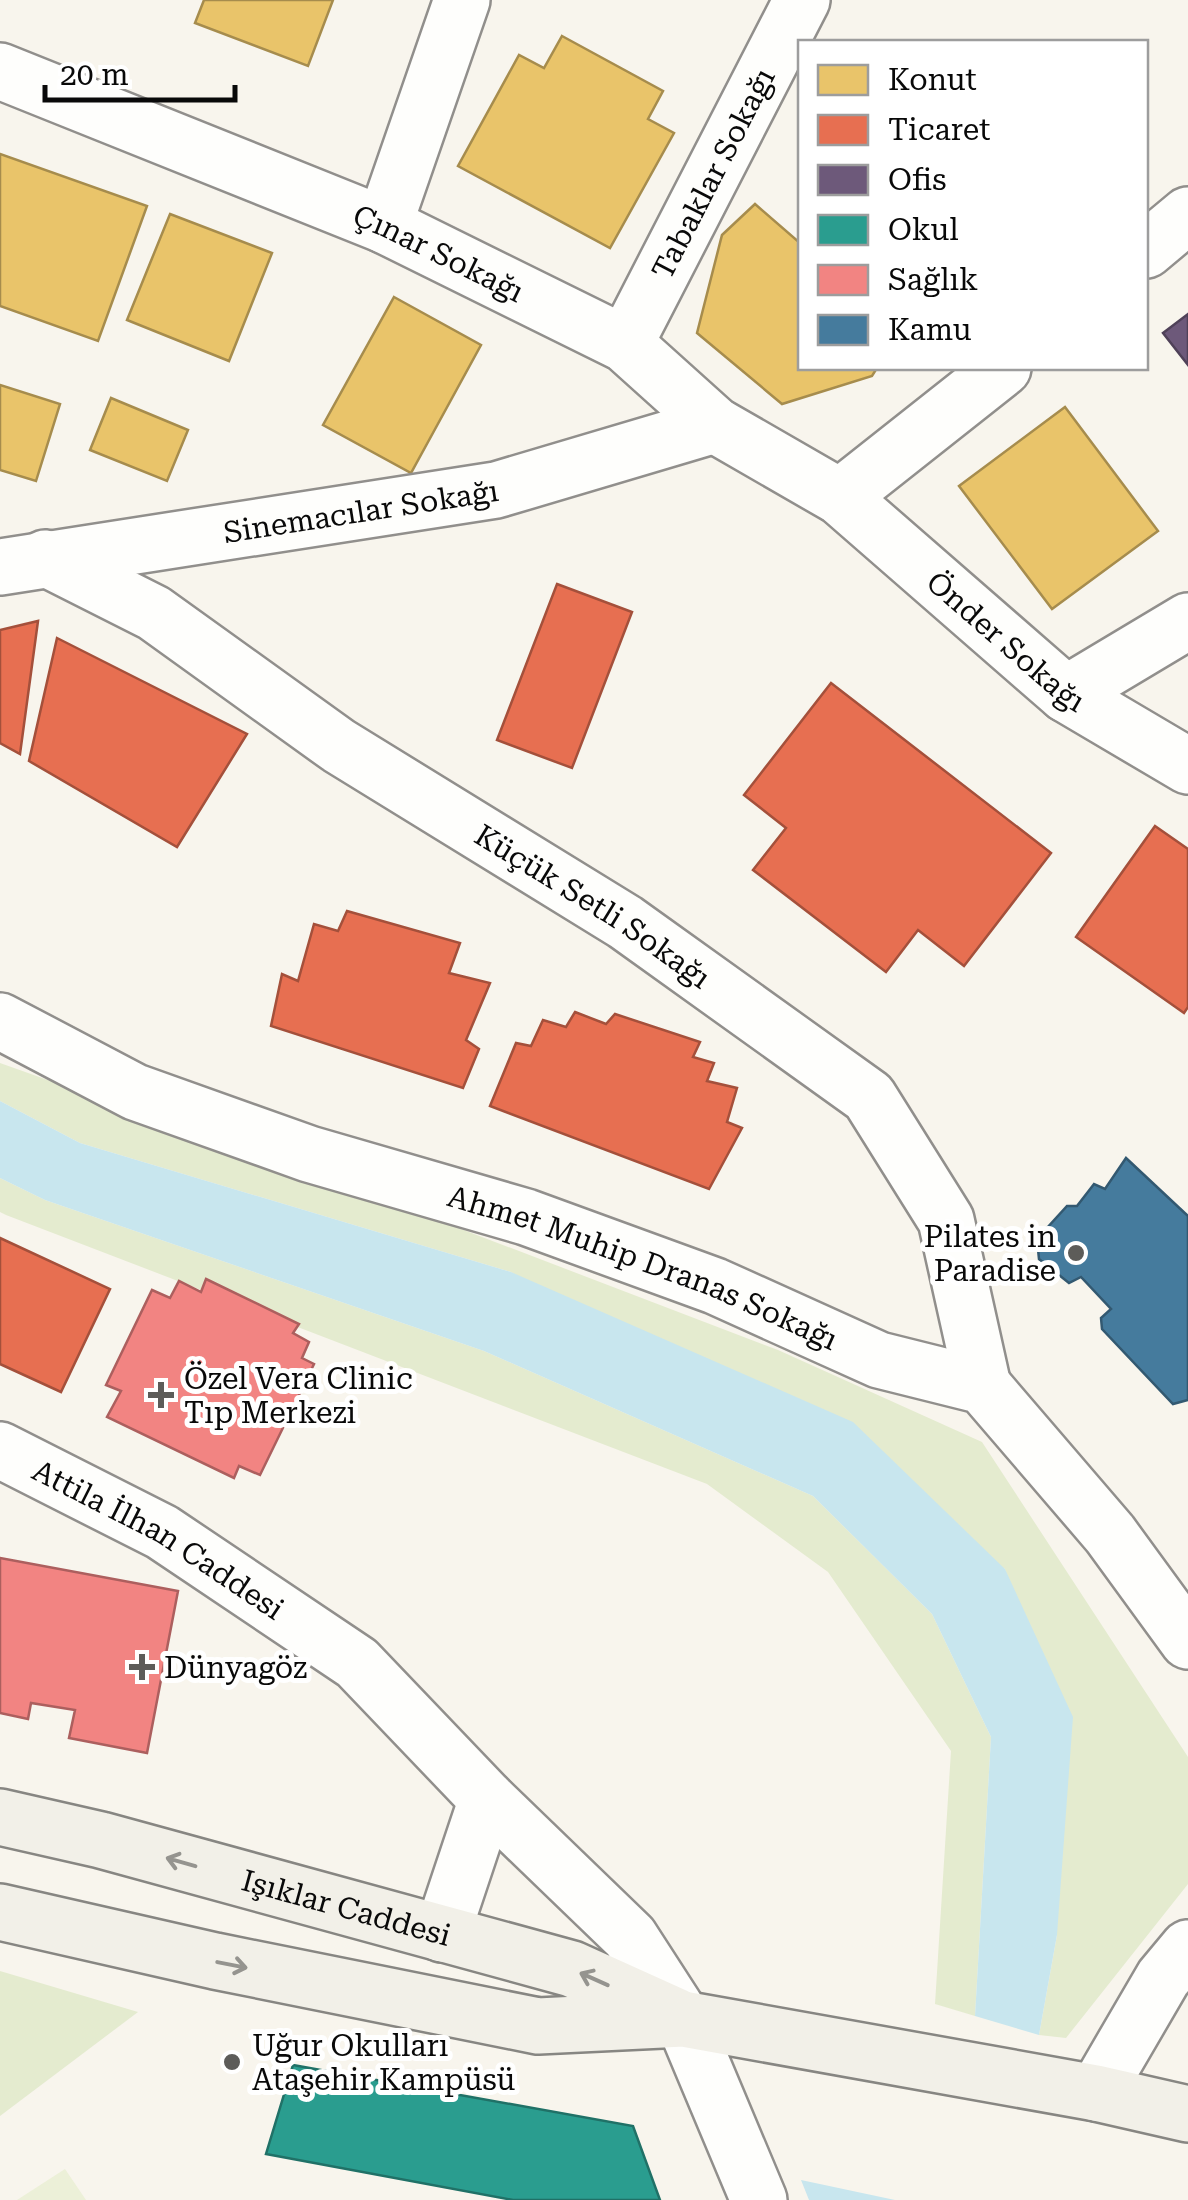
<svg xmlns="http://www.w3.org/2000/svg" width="1188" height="2200" font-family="'Roboto Serif',serif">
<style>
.green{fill:#e4ebcf}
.pitch{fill:#ecf0d8}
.water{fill:#c8e6ee}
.homes{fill:#e9c46a;stroke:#a68c4d;stroke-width:2.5}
.shops{fill:#e76f51;stroke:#a4503b;stroke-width:2.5}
.offices{fill:#6d597a;stroke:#4f4158;stroke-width:2.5}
.schools{fill:#2a9d8f;stroke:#207167;stroke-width:2.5}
.health{fill:#f28482;stroke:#ac5f5e;stroke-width:2.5}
.public{fill:#457b9d;stroke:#335971;stroke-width:2.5}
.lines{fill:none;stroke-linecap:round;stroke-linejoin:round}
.street-casing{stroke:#918f8c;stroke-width:60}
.secondary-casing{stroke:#878682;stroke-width:60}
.street{stroke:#fefefc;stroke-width:55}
.secondary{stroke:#f2f0e8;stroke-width:55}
.oneway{stroke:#95948f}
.poi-dot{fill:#5d5c59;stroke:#fff;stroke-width:4}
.labels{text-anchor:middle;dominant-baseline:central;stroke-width:10;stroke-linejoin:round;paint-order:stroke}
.street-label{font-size:30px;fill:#090909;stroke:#fff}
.poi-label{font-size:30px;fill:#090909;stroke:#fff;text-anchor:start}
</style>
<rect width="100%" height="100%" fill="#f8f5ed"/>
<g class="green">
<path d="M0 1063 401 1206 778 1350 982 1442 1188 1757V1884L1066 2038 1039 2035 1057 1935 1005 1569 511 1272 80 1143 0 1101Z"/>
<path d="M0 1178 45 1200 484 1351 813 1496 932 1614 991 1737 975 2016 935 2004 951 1751 828 1572 707 1484 6 1215 0 1212Z"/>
<path d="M0 1971 138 2012 0 2116Z"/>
</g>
<path class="pitch" d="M65 2169 86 2200H17Z"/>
<g class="water">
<path d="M0 1101 80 1143 511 1272 853 1422 1005 1569 1073 1717 1057 1935 1039 2035 975 2016 991 1737 932 1614 813 1496 484 1351 45 1200 0 1178Z"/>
<path d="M801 2180 895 2200H809Z"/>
</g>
<g class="homes">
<path d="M204 0H333L308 66 195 23Z"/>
<path d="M562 36 663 91 648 119 674 133 610 248 458 166 519 55 544 68Z"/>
<path d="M0 154 147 206 98 341 0 306Z"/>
<path d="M755 204 800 243V368H877L872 376 782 404 697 333 722 235Z"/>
<path d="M170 214 272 253 229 361 127 320Z"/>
<path d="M394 297 481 345 411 473 323 425Z"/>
<path d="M0 385 60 404 36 481 0 470Z"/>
<path d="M111 398 188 430 167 481 90 450Z"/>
<path d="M1065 407 1158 531 1052 609 959 486Z"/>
</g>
<g class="shops">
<path d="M557 584 632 612 572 768 497 740Z"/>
<path d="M38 621 20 754 0 743V630Z"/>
<path d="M57 638 247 734 177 847 29 761Z"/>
<path d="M831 683 1051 853 964 966 918 930 886 972 753 870 786 828 744 795Z"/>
<path d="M1155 826 1188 849V1007L1184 1013 1076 937Z"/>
<path d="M347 911 460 943 449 973 490 983 466 1040 479 1049 463 1088 271 1026 282 974 298 981 314 924 338 931Z"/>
<path d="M575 1012 606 1024 615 1014 700 1042 693 1057 714 1063 707 1081 737 1088 727 1122 742 1128 709 1189 490 1106 516 1043 531 1046 543 1020 566 1027Z"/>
<path d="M0 1238 110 1289 61 1392 0 1364Z"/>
</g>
<path class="offices" d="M1188 314V365L1163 333Z"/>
<path class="schools" d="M293 2065 633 2126 660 2200H513L266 2154Z"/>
<g class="health">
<path d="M206 1279 299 1324 293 1333 309 1342 302 1358 314 1364 260 1475 239 1466 234 1478 107 1417 121 1391 106 1385 152 1290 170 1298 179 1281 201 1292Z"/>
<path d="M0 1558 178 1591 147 1753 69 1738 75 1710 31 1703 28 1719 0 1713Z"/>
</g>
<path class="public" d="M1126 1158 1188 1216V1400L1173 1404 1102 1329 1101 1318 1111 1309 1081 1277 1069 1283 1039 1259 1037 1239 1067 1206H1077L1094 1184 1105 1189Z"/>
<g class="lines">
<g class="street-casing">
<g id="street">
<path id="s1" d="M0 71 384 225 625 344 715 425 840 497 1066 694 1188 766"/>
<path d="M384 225 462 0"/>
<path d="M1146 250 1188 215"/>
<path id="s2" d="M625 344 802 0"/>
<path d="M840 497 1003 368"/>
<path id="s3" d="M45 558 154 613 339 746 625 922 869 1097 946 1220 983 1386"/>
<path id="s4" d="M0 567 496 490 715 425"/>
<path d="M1066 694 1188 621"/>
<path id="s5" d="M0 1021 135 1092 309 1154 526 1217 715 1286 879 1360 983 1386 1110 1534 1188 1641"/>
<path id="s6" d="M0 1450 162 1532 357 1663 487 1799 630 1937 683 2019 759 2200"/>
<path d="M442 1934 487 1799"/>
<path d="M1096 2093 1163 1978 1188 1948"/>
</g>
</g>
<g class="secondary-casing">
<g id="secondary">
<path id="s7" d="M0 1817 101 1840 572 1969 676 2016"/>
<path d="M0 1912 215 1961 538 2026 683 2019 1096 2093 1188 2114"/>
</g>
</g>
<use href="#street" class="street"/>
<use href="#secondary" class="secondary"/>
</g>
<defs><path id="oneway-shaft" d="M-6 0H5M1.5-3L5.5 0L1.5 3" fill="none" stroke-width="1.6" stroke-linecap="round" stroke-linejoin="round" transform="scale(2.5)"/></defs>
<g class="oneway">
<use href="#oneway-shaft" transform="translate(181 1862) rotate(-164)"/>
<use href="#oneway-shaft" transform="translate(232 1965) rotate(11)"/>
<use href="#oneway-shaft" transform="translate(594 1979) rotate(-156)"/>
</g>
<g class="poi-dot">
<circle cx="1076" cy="1253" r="10"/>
<path d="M156 1380h10v10h10v10h-10v10h-10v-10h-10v-10h10z"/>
<path d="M137 1652h10v10h10v10h-10v10h-10v-10h-10v-10h10z"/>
<circle cx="232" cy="2062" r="10"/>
</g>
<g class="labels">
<g class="street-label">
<text stroke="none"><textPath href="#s2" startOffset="192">Tabaklar Sokağı</textPath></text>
<text stroke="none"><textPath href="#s1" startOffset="475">Çınar Sokağı</textPath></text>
<text stroke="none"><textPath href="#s4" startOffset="365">Sinemacılar Sokağı</textPath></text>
<text stroke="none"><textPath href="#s1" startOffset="1168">Önder Sokağı</textPath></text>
<text stroke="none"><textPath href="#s3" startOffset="650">Küçük Setli Sokağı</textPath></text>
<text stroke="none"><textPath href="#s5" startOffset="690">Ahmet Muhip Dranas Sokağı</textPath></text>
<text stroke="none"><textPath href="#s6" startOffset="182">Attila İlhan Caddesi</textPath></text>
<text stroke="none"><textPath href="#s7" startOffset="358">Işıklar Caddesi</textPath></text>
</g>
<g class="poi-label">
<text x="1056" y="1236" text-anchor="end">Pilates in<tspan x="1056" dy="34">Paradise</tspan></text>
<text x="184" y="1378">Özel Vera Clinic<tspan x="184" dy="34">Tıp Merkezi</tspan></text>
<text x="164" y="1667">Dünyagöz</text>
<text x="252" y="2045">Uğur Okulları<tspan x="252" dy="34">Ataşehir Kampüsü</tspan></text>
</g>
</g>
<rect x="798" y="40" width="350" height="330" fill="#ffffff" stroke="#9d9d9d" stroke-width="2.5"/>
<rect x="818" y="65" width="50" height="30" fill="#e9c46a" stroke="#9d9d9d" stroke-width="2.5"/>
<text x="888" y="90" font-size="30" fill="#090909">Konut</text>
<rect x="818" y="115" width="50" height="30" fill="#e76f51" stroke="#9d9d9d" stroke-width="2.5"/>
<text x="888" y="140" font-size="30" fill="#090909">Ticaret</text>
<rect x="818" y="165" width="50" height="30" fill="#6d597a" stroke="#9d9d9d" stroke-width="2.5"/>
<text x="888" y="190" font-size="30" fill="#090909">Ofis</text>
<rect x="818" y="215" width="50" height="30" fill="#2a9d8f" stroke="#9d9d9d" stroke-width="2.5"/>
<text x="888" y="240" font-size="30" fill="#090909">Okul</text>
<rect x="818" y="265" width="50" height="30" fill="#f28482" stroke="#9d9d9d" stroke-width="2.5"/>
<text x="888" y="290" font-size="30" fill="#090909">Sağlık</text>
<rect x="818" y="315" width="50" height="30" fill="#457b9d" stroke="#9d9d9d" stroke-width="2.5"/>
<text x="888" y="340" font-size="30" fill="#090909">Kamu</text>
<path d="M45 85v15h190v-15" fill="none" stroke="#090909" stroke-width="5"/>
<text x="60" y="85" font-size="30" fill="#090909" stroke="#ffffff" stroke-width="8" paint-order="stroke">20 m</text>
</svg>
